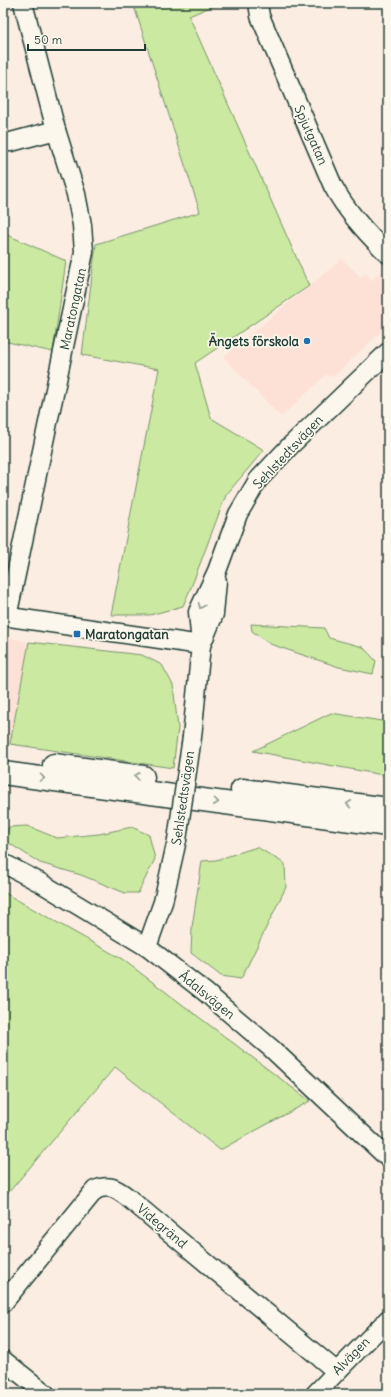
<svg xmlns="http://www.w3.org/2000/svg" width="391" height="1397" font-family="Delius,sans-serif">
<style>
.built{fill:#fde1d6}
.green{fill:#cbe9a1;stroke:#75936a}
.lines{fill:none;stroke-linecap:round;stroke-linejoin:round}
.minor-casing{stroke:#1f3d34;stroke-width:21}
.highway-casing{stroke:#1f3d34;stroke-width:25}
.minor{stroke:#fbf7ec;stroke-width:18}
.highway{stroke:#fbf7ec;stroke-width:22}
.minor-bridge-casing{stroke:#1f3d34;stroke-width:21;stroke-linecap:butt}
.minor-bridge{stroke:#fbf7ec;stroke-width:18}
.oneway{stroke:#8d9a90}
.poi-dot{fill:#1f6fb2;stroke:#fbf7ec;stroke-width:1.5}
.labels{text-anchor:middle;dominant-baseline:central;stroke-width:3.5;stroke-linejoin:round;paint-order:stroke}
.street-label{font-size:13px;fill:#1f3d34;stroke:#fbf7ec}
.poi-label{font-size:13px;font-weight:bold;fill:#1f3d34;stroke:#fbf7ec;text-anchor:end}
</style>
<rect width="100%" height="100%" fill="#fcede2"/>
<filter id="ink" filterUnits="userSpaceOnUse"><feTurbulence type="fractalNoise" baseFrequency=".025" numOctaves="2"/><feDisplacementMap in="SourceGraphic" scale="8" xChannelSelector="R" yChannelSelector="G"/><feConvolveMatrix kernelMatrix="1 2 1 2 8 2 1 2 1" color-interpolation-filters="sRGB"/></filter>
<g filter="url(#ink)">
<g class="built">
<path d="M342 259 361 277 366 273 372 280 381 271 388 278V325L333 377 326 375 281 417 223 357Z"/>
<path d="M3 636 29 642 10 744 3 743Z"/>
</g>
<g class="green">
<path d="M133 3H220L189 16 309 286 195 363 211 418 264 450 226 495 192 585 183 606 150 615H111L159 369 82 355 96 244 200 212Z"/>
<path d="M3 233 66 261 53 352 3 341Z"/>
<path d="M251 624 324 628 329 638 363 647 376 661 373 674 339 667 270 644 252 631Z"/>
<path d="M29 642 142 655 162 665 173 685 178 728 173 768 10 744Z"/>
<path d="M331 713 388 722V776L253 751Z"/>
<path d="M27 826 57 838 99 834 132 827 149 835 155 859 138 893H125L81 875 40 863 4 840 9 827Z"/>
<path d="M257 847 285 864 286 887 241 979 221 976 191 953 192 927 202 861 216 860Z"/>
<path d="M3 892 122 959 310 1101 220 1150 115 1067 3 1199Z"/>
</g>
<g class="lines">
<g class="minor-casing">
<g id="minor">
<path d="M258 3 260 16 333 186C347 212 367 234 388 254"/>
<path d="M3 142H11L56 130"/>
<path d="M3 616 201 645"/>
<path d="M7 617 84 252 82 225 76 194 56 130 23 3"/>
<path d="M202 643 214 614 217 581"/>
<path d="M192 737 201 645 198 612 217 571 238 514 258 480 290 446 388 352"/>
<path d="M3 863 41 883 147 947 205 992 272 1049 388 1158"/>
<path d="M147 947 163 902 177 840"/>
<path d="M3 1303 95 1190C108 1184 115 1188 126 1196L336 1371"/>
<path d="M3 1360 46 1394"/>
<path d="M315 1394 388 1319"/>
</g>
</g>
<g class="highway-casing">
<g id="highway">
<path d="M54 765 143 777"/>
<path d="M3 773 388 825"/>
<path d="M242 790 388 809"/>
</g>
</g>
<use href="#minor" class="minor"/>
<use href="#highway" class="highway"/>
<g class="minor-bridge-casing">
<path id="minor-bridge" d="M177 840 192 737"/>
</g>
<use href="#minor-bridge" class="minor-bridge"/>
</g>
<defs><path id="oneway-chevron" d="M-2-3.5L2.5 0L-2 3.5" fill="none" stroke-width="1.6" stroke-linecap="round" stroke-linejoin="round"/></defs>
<g class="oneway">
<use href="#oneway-chevron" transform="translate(201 606) rotate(112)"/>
<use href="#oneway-chevron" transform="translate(137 776) rotate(-172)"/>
<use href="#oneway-chevron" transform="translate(42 778) rotate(8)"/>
<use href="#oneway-chevron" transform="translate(216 802) rotate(8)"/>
<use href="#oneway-chevron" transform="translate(349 804) rotate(-172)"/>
</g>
</g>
<g class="poi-dot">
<circle cx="307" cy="341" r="4"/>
<rect x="73" y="630" width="8" height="8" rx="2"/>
</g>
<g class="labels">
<g class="street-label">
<text transform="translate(311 135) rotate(66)">Spjutgatan</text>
<text transform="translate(73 309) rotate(-78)">Maratongatan</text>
<text transform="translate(288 452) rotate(-47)">Sehlstedtsvägen</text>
<text transform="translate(183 798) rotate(-82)">Sehlstedtsvägen</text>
<text transform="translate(207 995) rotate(39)">Ådalsvägen</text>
<text transform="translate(162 1226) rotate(40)">Videgränd</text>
<text transform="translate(351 1356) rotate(-46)">Alvägen</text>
</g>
<g class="poi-label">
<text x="299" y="341">Ängets förskola</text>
<text x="85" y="634" text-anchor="start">Maratongatan</text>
</g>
</g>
<rect width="391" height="1397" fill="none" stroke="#fbf7ec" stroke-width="16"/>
<rect x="8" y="8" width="375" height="1381" fill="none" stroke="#1f3d34" stroke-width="1.5" filter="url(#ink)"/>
<path d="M28 44v6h117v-6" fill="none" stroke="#1f3d34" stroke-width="2"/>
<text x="34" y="44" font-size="12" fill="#1f3d34" stroke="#fbf7ec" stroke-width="3" paint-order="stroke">50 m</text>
</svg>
